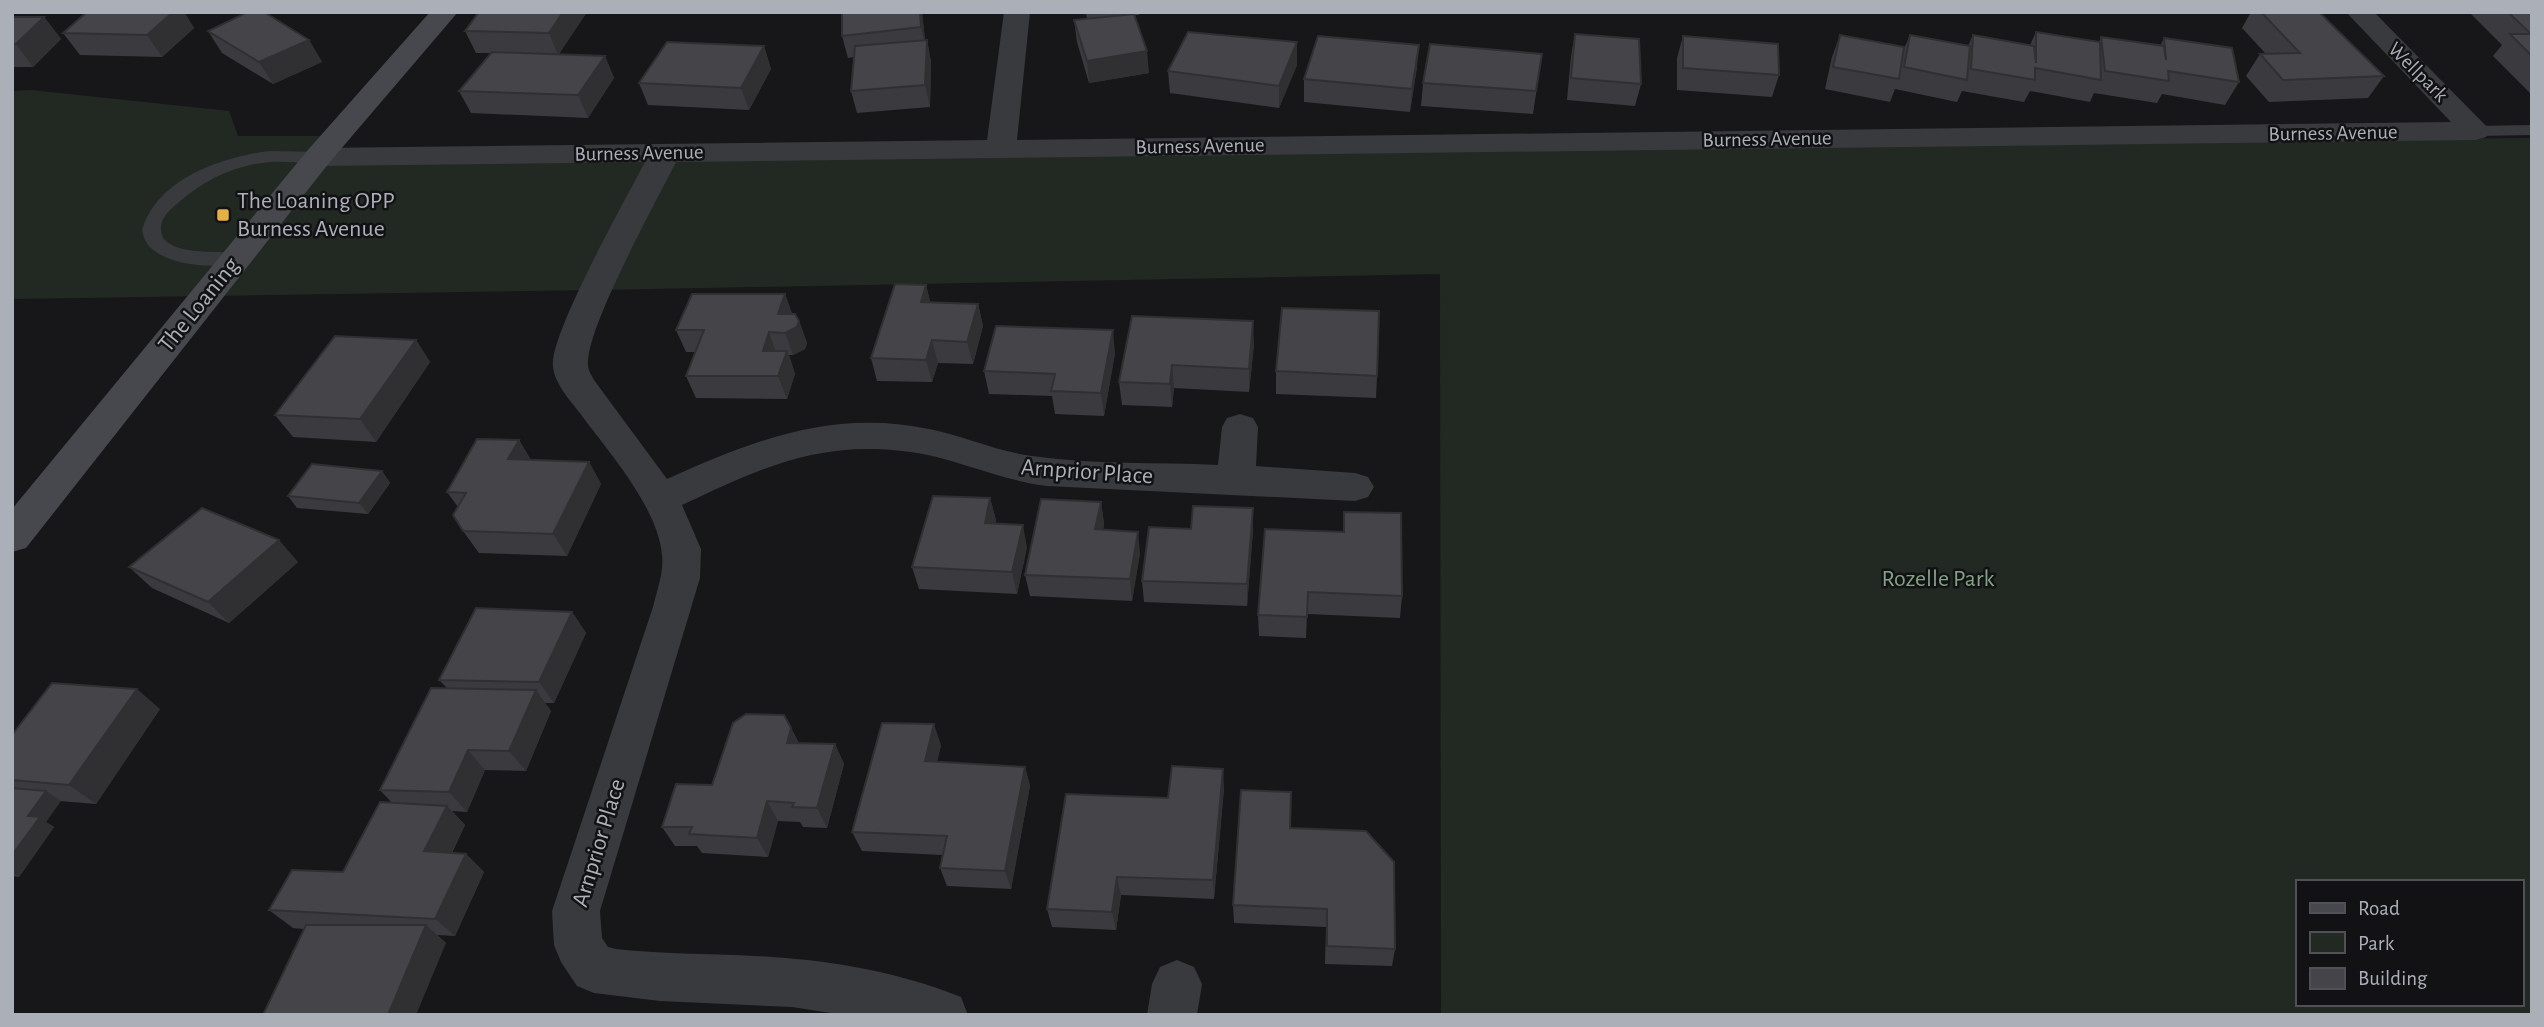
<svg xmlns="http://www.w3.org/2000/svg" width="2544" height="1027" font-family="'Alegreya Sans',sans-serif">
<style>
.green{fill:#222923;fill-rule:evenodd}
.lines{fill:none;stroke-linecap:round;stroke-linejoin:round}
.lane{fill:#393a3e;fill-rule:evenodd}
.street{fill:#393a3e;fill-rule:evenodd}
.secondary{fill:#47484e;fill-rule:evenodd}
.wall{fill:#3b3b3f}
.shaded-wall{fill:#303033}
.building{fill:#454549;stroke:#303033;stroke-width:2}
.poi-dot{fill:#e5b044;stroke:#121214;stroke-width:2.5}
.labels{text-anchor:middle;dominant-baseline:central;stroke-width:5;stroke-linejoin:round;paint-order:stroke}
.far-street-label{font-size:21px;fill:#abafb8;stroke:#121214}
.poi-label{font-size:24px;fill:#abafb8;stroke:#121214;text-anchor:start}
.street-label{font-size:24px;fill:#abafb8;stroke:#121214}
.park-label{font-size:24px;fill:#83a285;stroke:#121214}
</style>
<rect width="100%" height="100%" fill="#171719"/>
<g class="green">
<path d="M31 90 229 111 238 136H336L318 157 662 155 595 290 12 299V91Z"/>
<path d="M2532 138V1015H1441L1440 274 599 290 665 155ZM2297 882H2521V1004H2297Z"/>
</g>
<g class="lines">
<g class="lane">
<path d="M2532 125V135L2476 136 2467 131 2476 126Z"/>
<path d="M270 151 318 152 327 157C319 166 283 161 270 162 235 165 204 180 178 203 170 209 160 219 161 229 161 259 226 249 243 254L246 258 243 262C217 269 167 267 148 245 145 241 143 235 142 230 157 179 221 157 270 151Z"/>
</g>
<g class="street">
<path d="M1004 12H1030L1017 140 2451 122 2346 12H2374L2491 131 2486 137 2476 140 676 162C657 200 585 330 588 365 588 370 592 376 594 380L667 479C754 440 832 409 929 429 964 436 996 451 1032 456 1093 465 1157 462 1218 465L1222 427 1227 418 1240 414 1253 418 1258 427 1256 466 1355 473 1368 477 1374 487 1368 497 1355 501 1047 486C1006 481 968 464 928 455 830 436 768 464 682 505L701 549 700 578 600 911 602 938 608 947 616 949C668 955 720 953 772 957 835 961 902 973 961 997L968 1015H844L792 1007 660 1001 594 993 577 986 561 962 554 945 552 911 653 607C657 590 664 572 662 555 658 507 607 450 579 412 570 400 554 383 553 366 549 335 627 197 645 162L318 166 307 163 303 157 307 151 318 148 987 140Z"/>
<path d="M1177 960 1194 967 1202 984 1197 1015H1147L1152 984 1160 967Z"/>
</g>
<path class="secondary" d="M430 12H458L329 163 26 548 12 552V509L307 151Z"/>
</g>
<g class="wall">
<path d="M87 12H184L194 28 162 57 80 55 63 33Z"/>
<path d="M587 12 559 54 605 56 614 78 588 118 471 113 459 91 491 53H476L465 31Z"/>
<path d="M842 12H922L925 40H927L931 62 930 107 857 113 851 91 854 57 848 58 842 36Z"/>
<path d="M1086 12H1139V15H1135L1149 73 1089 83 1077 42 1074 20 1087 19Z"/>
<path d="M2251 12H2319L2384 76 2368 98 2269 102 2246 76 2260 54H2266L2242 28Z"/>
<path d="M2469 12H2532V95L2493 56 2502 45Z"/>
<path d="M12 17H44L61 39 33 67H12Z"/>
<path d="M208 31 309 40 322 62 273 84 222 53Z"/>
<path d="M2036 32 2099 42 2101 37 2160 46 2164 38 2239 82 2225 105 2162 94 2157 103 2094 93 2090 102 2030 91 2024 102 1962 91 1957 102 1895 89 1890 102 1825 89 1832 57 1840 35 1903 51 1910 35 1968 46 1973 35 2030 45Z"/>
<path d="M1575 34 1641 84 1635 106 1567 100 1571 56Z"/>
<path d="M1683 36 1779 75 1772 97 1677 90V58Z"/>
<path d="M764 46 771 69 749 110 648 105 639 83Z"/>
<path d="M1542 54 1533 114 1421 106 1423 83Z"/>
<path d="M1297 65 1279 108 1170 93 1168 71Z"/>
<path d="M1417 67 1410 112 1304 102V79Z"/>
<path d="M926 285 930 302 978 304 983 326 973 364 938 363 932 382 877 381 871 358Z"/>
<path d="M785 294 792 314 799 321 807 343 805 349 793 355H789L795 374 787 399 696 398 686 376 695 352H686L676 330Z"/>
<path d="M1132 316 1254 344 1249 392 1174 388 1172 407 1122 405 1119 382Z"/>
<path d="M416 340 430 362 376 442 293 437 275 415Z"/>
<path d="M1115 353 1104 416 1055 414 1052 396 989 394 984 371Z"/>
<path d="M1276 371 1377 376 1376 398 1276 394Z"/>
<path d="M519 440 531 460 589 462 601 484 567 556 479 553 463 531 458 507 447 492Z"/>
<path d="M382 471 390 483 368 514 297 508 288 496Z"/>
<path d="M990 498 996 520 995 524 1027 547 1017 594 919 589 912 567Z"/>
<path d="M1101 502 1104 524 1103 530 1140 553 1132 601 1030 596 1025 575Z"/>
<path d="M1253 508V530L1247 606 1144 602 1142 581Z"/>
<path d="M1344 512 1402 596 1400 618 1307 614 1306 638 1259 636 1258 615 1343 532Z"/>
<path d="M298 562 229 623 152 588 129 567Z"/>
<path d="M572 612 586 633 554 703H545L551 711 526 771 485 770 467 812 452 811 465 825 452 853 466 854 484 872 455 936 437 935 446 943 293 928 269 910 343 872 392 803 380 790 447 688 439 680Z"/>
<path d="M160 709 96 804 60 801 46 822 54 827 19 877 12 876V735Z"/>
<path d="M784 715 799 743 835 744 844 764 827 828 803 827 800 822 778 821 768 857 702 853 697 846H675L662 827 712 785Z"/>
<path d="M941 745 937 762 1025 767 1030 786 1011 889 947 886 940 868 942 855 862 851 852 832Z"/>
<path d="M1224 788 1214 899 1121 895 1116 930 1052 927 1047 909 1168 798Z"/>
<path d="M1290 828 1395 949 1392 966 1325 964 1326 927 1234 923 1233 905Z"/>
</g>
<g class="shaded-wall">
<path d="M173 12H184L194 28 162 57 147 35Z"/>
<path d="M563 12H587L558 55 549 33Z"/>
<path d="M920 12H922L926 49 921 27Z"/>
<path d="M44 17 61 39 33 67 16 44Z"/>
<path d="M309 40 322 62 273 84 259 62Z"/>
<path d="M927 40 931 62 930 107 925 85Z"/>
<path d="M1297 42V65L1279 108V86Z"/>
<path d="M1419 45 1417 67 1410 112 1412 89Z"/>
<path d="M764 46 771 69 749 110 741 88Z"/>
<path d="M1147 51 1149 73 1089 83 1087 61Z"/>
<path d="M605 56 614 78 588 118 578 95Z"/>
<path d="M926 285 932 308 921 302Z"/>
<path d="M785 294 793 316 799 321 807 343 805 349 793 355 778 314Z"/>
<path d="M978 304 983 326 973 364 967 342Z"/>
<path d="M1253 321 1254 344 1249 392V369Z"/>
<path d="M1113 330 1115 353 1104 416 1101 393Z"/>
<path d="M769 332 777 355 763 351Z"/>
<path d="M416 340 430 362 376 442 360 419Z"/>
<path d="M932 340 938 363 932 382 926 360Z"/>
<path d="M787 351 795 374 787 399 778 376Z"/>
<path d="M1172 365 1174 388 1172 407 1170 384Z"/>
<path d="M519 440 532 463 508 459Z"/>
<path d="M589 462 601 484 567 556 553 534Z"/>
<path d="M382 471 390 483 368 514 359 503Z"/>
<path d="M990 498 996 520 990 545 985 523Z"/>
<path d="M1101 502 1104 524 1099 551 1095 529Z"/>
<path d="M1253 508V530L1247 606V584Z"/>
<path d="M1023 525 1027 547 1017 594 1012 572Z"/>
<path d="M1138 532 1140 553 1132 601 1130 579Z"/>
<path d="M279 540 298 562 229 623 208 602Z"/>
<path d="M572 612 586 633 554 703 539 682Z"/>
<path d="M137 689 160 709 96 804 69 785Z"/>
<path d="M536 690 551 711 526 771 509 751Z"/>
<path d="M934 724 941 745 932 781 925 761Z"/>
<path d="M791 728 801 748 787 743Z"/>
<path d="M835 744 844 764 827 828 817 808Z"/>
<path d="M468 750 485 770 467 812 449 792Z"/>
<path d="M1025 767 1030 786 1011 889 1005 871Z"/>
<path d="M1223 769 1224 788 1214 899 1213 880Z"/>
<path d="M46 791 61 801 46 822 54 827 19 877 12 872V855L28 816Z"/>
<path d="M767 801 778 821 768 857 757 838Z"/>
<path d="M447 806 465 825 443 870 424 851Z"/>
<path d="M466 854 484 872 455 936 435 919Z"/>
<path d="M1117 877 1121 895 1116 930 1112 912Z"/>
<path d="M426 925 446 943 416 1015H388Z"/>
</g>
<g class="building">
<path d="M87 12H173L147 35 63 33Z"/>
<path d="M248 12H264L309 40 259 62 208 31Z"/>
<path d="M479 12H563L549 33 465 31Z"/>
<path d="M842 12H920L921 27 842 36Z"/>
<path d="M2261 12H2319L2384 76 2283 80 2260 54 2300 53Z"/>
<path d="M2508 12H2532V56L2510 34H2531Z"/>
<path d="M1134 14 1147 51 1087 61 1074 20Z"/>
<path d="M12 17H44L16 44H12Z"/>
<path d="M1188 32 1297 42 1279 86 1168 71Z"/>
<path d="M2036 32 2100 42 2101 80 2035 68V80L1971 69 1973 35 2034 46 2036 63Z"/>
<path d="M1575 34 1639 39 1641 84 1571 78Z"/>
<path d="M1840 35 1904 47 1899 79 1833 67Z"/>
<path d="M1910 35 1970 46 1967 80 1904 67Z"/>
<path d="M1318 36 1419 45 1412 89 1304 79Z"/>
<path d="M1683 36 1778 44 1779 75 1683 68Z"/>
<path d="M2101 37 2164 46 2166 60 2164 38 2232 48 2239 82 2168 71 2169 81 2105 71Z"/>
<path d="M927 40 925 85 851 91 855 46Z"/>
<path d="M667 42 764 46 741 88 639 83Z"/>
<path d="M1430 44 1542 54 1536 91 1423 83Z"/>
<path d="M492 52 605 56 578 95 459 91Z"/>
<path d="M895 284 926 285 921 302 978 304 967 342 932 340 926 360 871 358Z"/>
<path d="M692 294H785L778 314H795L799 321 797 327 785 333 769 332 763 351H787L778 376H686L704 330H676Z"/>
<path d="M1282 308 1379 311 1377 376 1276 371Z"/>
<path d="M1132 316 1253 321 1249 369 1172 365 1170 384 1119 382Z"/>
<path d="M996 326 1113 330 1101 393 1051 391 1055 374 984 371Z"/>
<path d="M335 336 416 340 360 419 275 415Z"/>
<path d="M477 439 519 440 508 459 589 462 553 534 463 531 453 515 466 493 447 492Z"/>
<path d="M312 464 382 471 359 503 288 496Z"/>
<path d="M933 496 990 498 985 523 1023 525 1012 572 912 567Z"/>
<path d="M1041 499 1101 502 1095 529 1138 532 1130 579 1025 575Z"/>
<path d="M1193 506 1253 508 1247 584 1142 581 1149 527 1191 529Z"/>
<path d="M202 508 279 540 208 602 129 567Z"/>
<path d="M1344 512 1401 513 1402 596 1308 592 1307 617 1258 615 1265 529 1344 532Z"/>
<path d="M476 608 572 612 539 682 439 680Z"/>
<path d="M52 683 137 689 69 785 12 780V735Z"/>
<path d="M431 688 536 690 509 751 468 750 449 792 380 790Z"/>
<path d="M746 714 784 715 791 728 787 743 835 744 817 808 792 807 794 803 767 801 757 838 689 834 692 827H662L676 784 712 785 733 723Z"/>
<path d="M882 723 934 724 925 761 1025 767 1005 871 940 868 947 836 852 832Z"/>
<path d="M1172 766 1223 769 1213 880 1117 877 1112 912 1047 909 1066 794 1168 798Z"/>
<path d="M12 788 46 791 28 816 40 817 12 855Z"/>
<path d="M1241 790 1291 792 1290 828 1366 831 1394 862 1395 949 1327 946V909L1233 905Z"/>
<path d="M380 802 447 806 424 851 466 854 435 919 269 910 292 870 343 872Z"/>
<path d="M306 925H426L388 1015H263Z"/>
</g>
<rect class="poi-dot" x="216" y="208" width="14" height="14" rx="3.5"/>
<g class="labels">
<g class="far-street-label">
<text transform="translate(2418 72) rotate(45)">Wellpark</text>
<text transform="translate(2333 133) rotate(-1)">Burness Avenue</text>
<text transform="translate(1767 139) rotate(-1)">Burness Avenue</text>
<text transform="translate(1200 146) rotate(-1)">Burness Avenue</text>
<text transform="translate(639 153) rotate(-1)">Burness Avenue</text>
</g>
<g class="poi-label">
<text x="237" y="201">The Loaning OPP<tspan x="237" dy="28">Burness Avenue</tspan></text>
</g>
<g class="street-label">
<text transform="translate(199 305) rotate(-51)">The Loaning</text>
<text transform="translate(1087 472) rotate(4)">Arnprior Place</text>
<text transform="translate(599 843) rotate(-73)">Arnprior Place</text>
</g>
<g class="park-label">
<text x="1938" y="579">Rozelle Park</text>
</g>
</g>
<rect width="2544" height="1027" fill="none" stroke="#abafb8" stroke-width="28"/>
<rect x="2296" y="880" width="228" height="126" fill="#121214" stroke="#4f5156" stroke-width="2"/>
<rect x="2310" y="903" width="35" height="10" fill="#47484e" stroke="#4f5156" stroke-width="2"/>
<text x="2358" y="915" font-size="21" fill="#abafb8">Road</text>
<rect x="2310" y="932" width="35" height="21" fill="#222923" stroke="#4f5156" stroke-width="2"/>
<text x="2358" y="950" font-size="21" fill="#abafb8">Park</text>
<rect x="2310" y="968" width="35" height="21" fill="#454549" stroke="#4f5156" stroke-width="2"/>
<text x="2358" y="985" font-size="21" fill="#abafb8">Building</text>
</svg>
